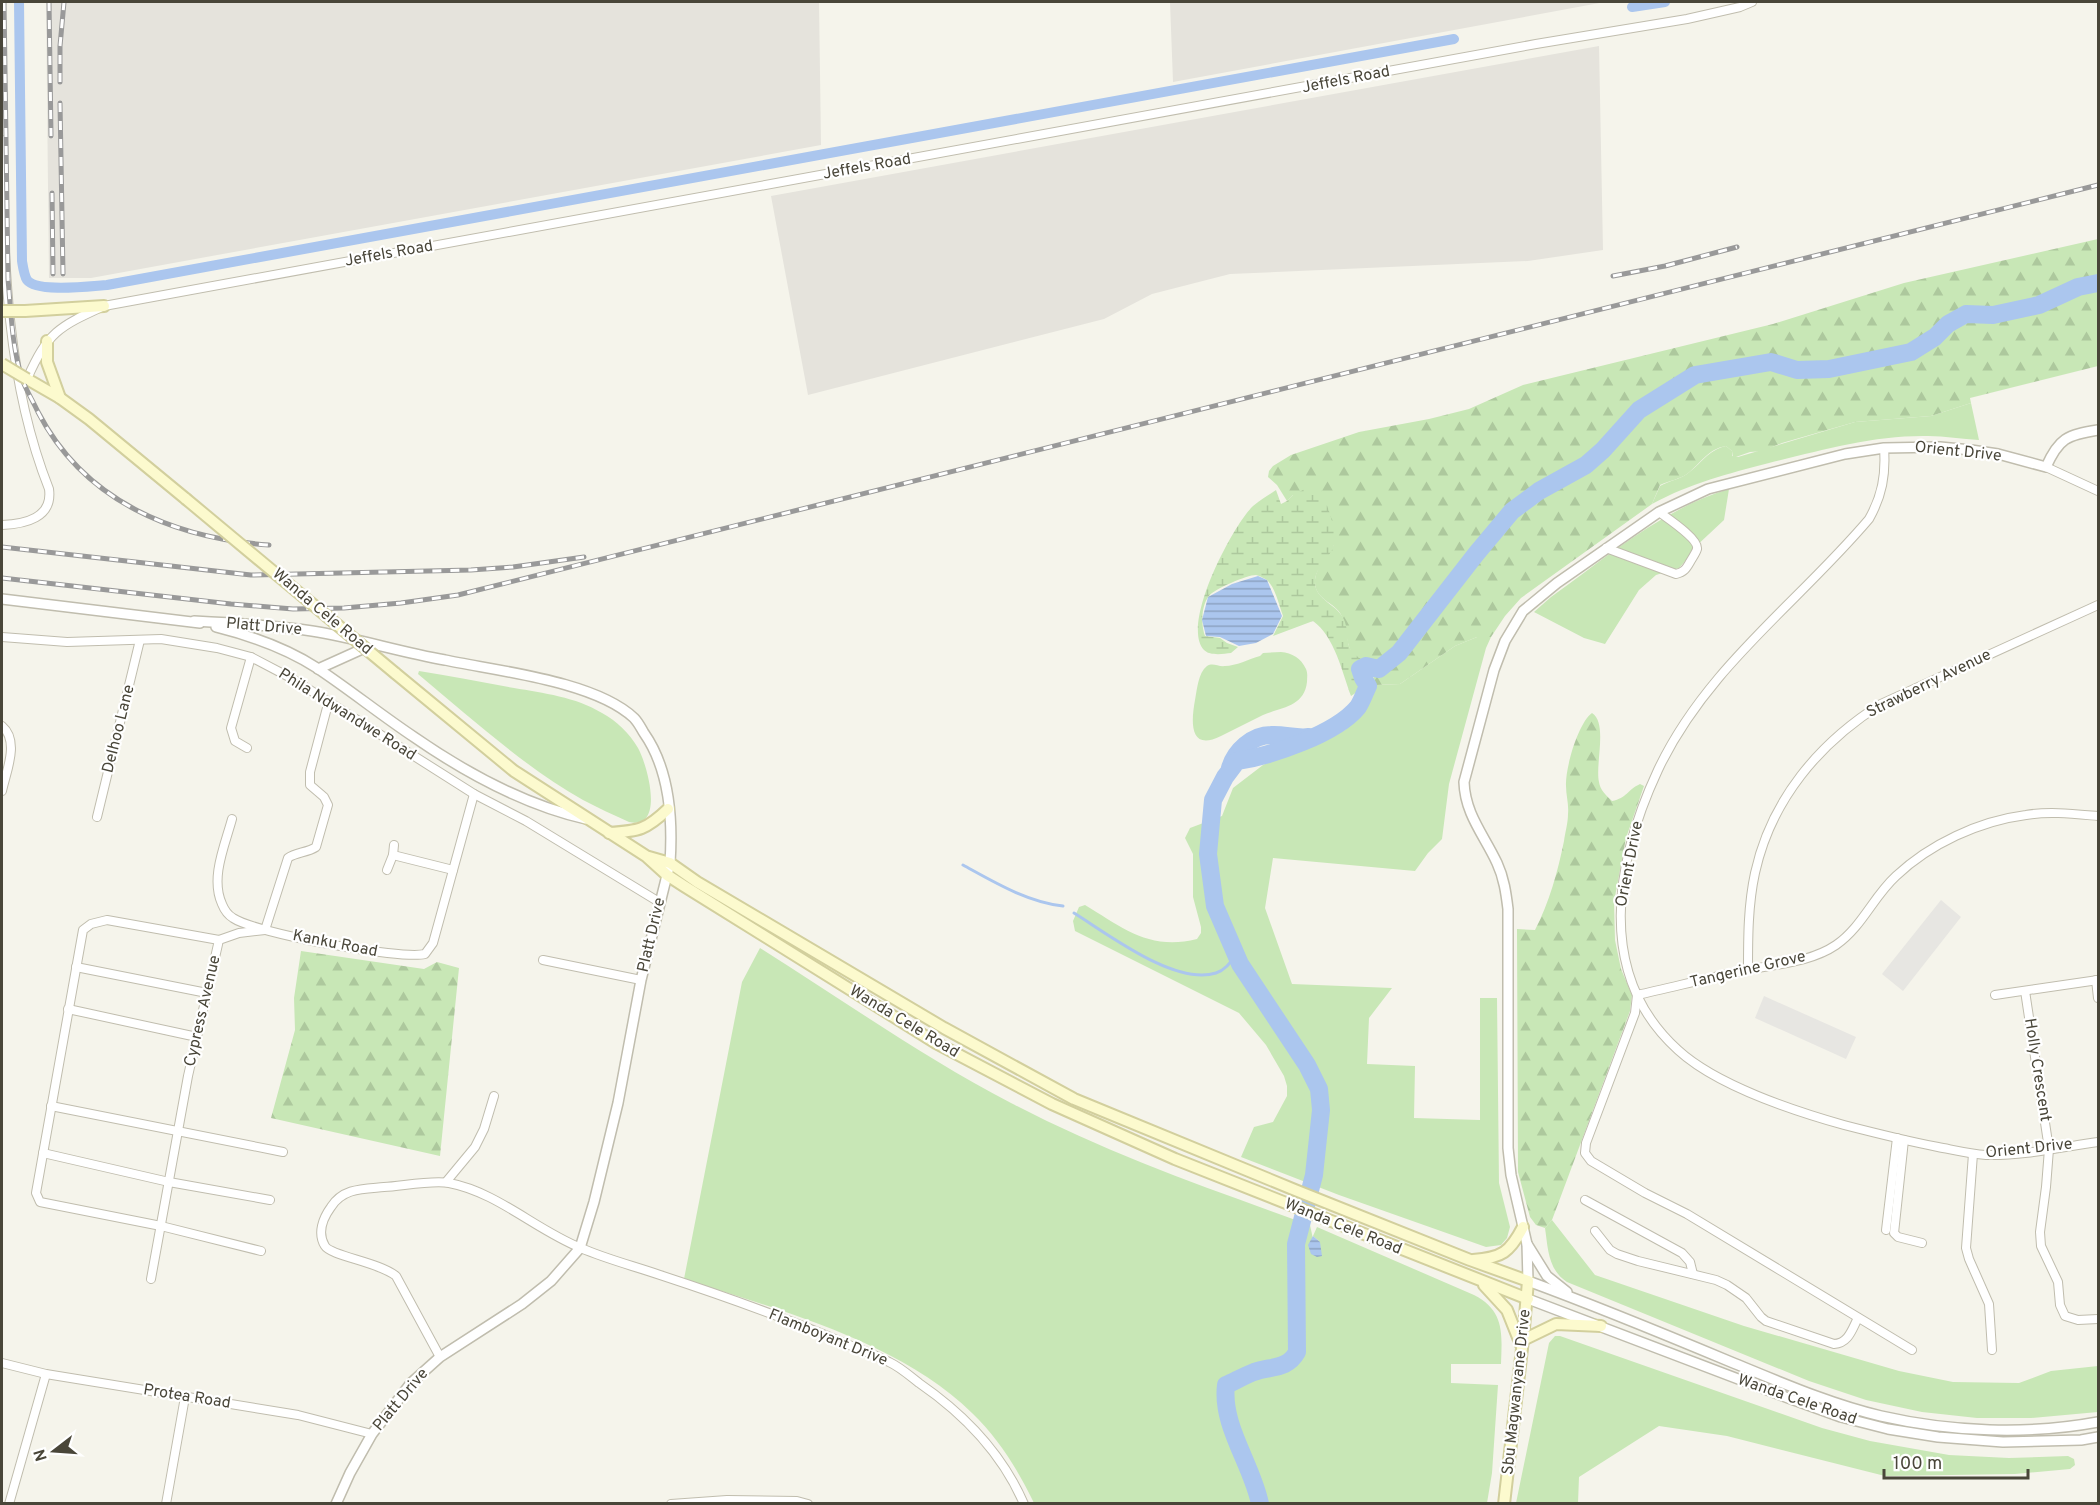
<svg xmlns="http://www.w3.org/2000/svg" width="2100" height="1505" font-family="Overpass,sans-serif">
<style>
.industrial{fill:#e5e3dc}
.green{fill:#c8e7b6}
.forest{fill:url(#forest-firs)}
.wetland{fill:url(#wetland-marsh)}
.parking{fill:#e7e6e2}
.water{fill:url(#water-rules)}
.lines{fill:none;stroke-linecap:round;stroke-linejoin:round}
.stream{stroke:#abc6ee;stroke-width:3}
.canal{stroke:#abc6ee;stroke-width:10}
.river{stroke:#abc6ee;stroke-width:18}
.minor-casing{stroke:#c0bdae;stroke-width:10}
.tertiary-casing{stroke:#c0bdae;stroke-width:12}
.secondary-casing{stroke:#d2cf9d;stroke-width:14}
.minor{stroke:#fff;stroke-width:8}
.tertiary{stroke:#fff;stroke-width:9}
.secondary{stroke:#fcface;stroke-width:10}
.rail-casing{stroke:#999;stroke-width:5}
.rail{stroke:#fff;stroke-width:3;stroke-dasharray:9;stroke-linecap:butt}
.secondary-bridge-casing{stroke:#d2cf9d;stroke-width:14;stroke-linecap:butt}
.secondary-bridge{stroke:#fcface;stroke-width:10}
.labels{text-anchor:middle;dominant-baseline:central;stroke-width:4.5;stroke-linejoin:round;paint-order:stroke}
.street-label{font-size:16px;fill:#494639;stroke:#fff}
</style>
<defs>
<pattern id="forest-firs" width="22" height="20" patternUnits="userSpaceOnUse" patternTransform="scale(1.5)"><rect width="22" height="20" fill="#c8e7b6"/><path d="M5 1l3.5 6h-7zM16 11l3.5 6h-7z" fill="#adc89d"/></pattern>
<pattern id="wetland-marsh" width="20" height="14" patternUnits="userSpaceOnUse" patternTransform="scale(1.5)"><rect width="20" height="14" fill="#c8e7b6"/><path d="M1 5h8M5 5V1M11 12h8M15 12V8" fill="none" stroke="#adc89d"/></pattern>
<pattern id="water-rules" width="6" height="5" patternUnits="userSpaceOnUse" patternTransform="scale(1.5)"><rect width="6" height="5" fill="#abc6ee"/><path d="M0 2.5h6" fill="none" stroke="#8da3c2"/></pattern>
</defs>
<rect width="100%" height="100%" fill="#f5f4eb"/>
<g class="industrial">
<path d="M46 2H819L821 145 91 278H49Z"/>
<path d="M1170 2H1605L1173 82Z"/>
<path d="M1599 46 1603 250 1528 261 1230 274 1152 294 1104 319 808 395 771 196Z"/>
</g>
<g class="green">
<path d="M1971 403 1979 440C1962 439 1945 436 1928 436 1874 435 1822 450 1769 463 1727 474 1691 483 1652 504L1660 486C1669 481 1680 479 1687 474 1701 464 1708 450 1726 446L1732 451V456L1738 457 1855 422 1931 416Z"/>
<path d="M1729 489 1724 520 1693 549 1687 559 1679 568 1656 575 1639 590 1605 644 1584 638 1534 612 1551 597C1607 557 1662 509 1729 489Z"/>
<path d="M1477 637H1491L1486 648 1449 784 1442 839 1428 853 1415 871 1273 858 1265 908 1292 984 1392 988 1369 1018 1367 1064 1415 1066 1414 1118 1480 1120V998H1497L1499 1183 1510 1227 1507 1238 1501 1245 1486 1247 1339 1195 1241 1157 1254 1127 1273 1122 1287 1096V1086L1284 1076 1266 1045 1239 1013 1075 931 1073 921 1079 907 1085 905C1123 928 1150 951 1197 939L1201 933V927L1193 897V854L1185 838 1190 828 1222 816 1233 788 1263 765 1294 750 1345 730 1367 708 1376 685 1400 684 1455 646Z"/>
<path d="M1281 652C1292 653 1301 658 1306 669 1308 674 1307 677 1307 682 1304 707 1282 707 1263 715 1249 722 1235 729 1221 736 1189 752 1191 722 1195 700 1197 690 1198 673 1207 666 1213 662 1218 667 1225 666 1236 666 1249 659 1260 656L1263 653Z"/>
<path d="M419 671C450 676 482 682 514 688 543 693 576 697 602 713 617 721 629 733 638 748 647 764 666 830 629 822 614 815 598 808 583 800 523 766 471 718 418 674Z"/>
<path d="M760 948C843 1000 924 1058 1011 1103 1106 1153 1209 1189 1310 1225L1313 1239 1320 1242 1313 1236 1317 1227 1474 1295C1505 1311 1502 1334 1501 1364H1451V1383L1498 1385 1492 1473 1487 1503H1034C1018 1470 999 1439 972 1413 900 1342 779 1310 684 1279L742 982Z"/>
<path d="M1552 1220 1595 1275 1744 1326 1899 1371 1953 1382 2019 1383 2051 1371 2098 1366V1412L2031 1418H1977L1922 1412 1866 1400 1809 1381 1567 1282C1548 1270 1548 1248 1545 1228Z"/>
<path d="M1555 1336H1560L1822 1428 1870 1441 1949 1455 2009 1458 2068 1456 2074 1459 2075 1465 2070 1469 2015 1474 1885 1476 1727 1436 1659 1426 1579 1477 1578 1503H1516L1549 1343Z"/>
</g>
<g class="forest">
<path d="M2098 239V278H2090L2093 289H2098V366L1970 398 1971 403 1931 416 1855 422 1782 443 1763 451 1750 452 1733 458 1732 451 1726 446C1708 449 1701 463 1687 474 1680 479 1669 481 1660 485L1652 504 1521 598 1505 616 1491 637H1477L1455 646 1400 684 1376 685 1368 661C1342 661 1350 628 1340 613 1332 601 1315 599 1315 582 1315 569 1327 555 1334 545L1293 495 1287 501 1277 485 1268 477 1269 471 1273 466 1291 455 1359 432 1429 419 1469 409 1523 385 1773 324 1904 283Z"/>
<path d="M1592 713C1608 723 1595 764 1599 782 1600 790 1606 795 1612 801 1627 798 1627 790 1640 784L1644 786 1626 838 1614 902 1615 940 1621 969 1632 995 1630 1011 1552 1220 1545 1228 1536 1225 1530 1217 1518 1172 1517 929 1535 930C1549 903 1558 871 1564 841 1565 833 1568 823 1568 814 1569 805 1566 795 1566 786 1565 769 1578 723 1592 713Z"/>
<path d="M301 951 424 969 437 962 459 968 440 1156 271 1118 295 1030 294 998Z"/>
</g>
<path class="wetland" d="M1311 486 1321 490C1327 505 1337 529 1334 545 1331 557 1315 567 1315 582 1315 601 1339 604 1345 622 1351 643 1342 647 1364 661L1360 665 1354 664V676L1361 684 1360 690 1351 696C1342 672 1335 637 1313 621L1273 636 1283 616C1279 605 1276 590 1268 581 1266 579 1260 576 1256 575 1247 575 1214 589 1209 596 1201 605 1201 626 1205 636L1220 638 1227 643 1238 647 1231 653C1223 654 1210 656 1204 650 1180 625 1233 525 1253 506 1260 500 1269 495 1276 490L1281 504 1287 501 1293 495Z"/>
<g class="parking">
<path d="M1941 900 1961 917 1903 991 1882 974Z"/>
<path d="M1764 996 1856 1037 1846 1059 1755 1018Z"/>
</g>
<g class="water">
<path d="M1258 576 1267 580 1282 616 1273 634 1256 643 1239 646 1220 637 1206 636 1202 620 1208 597 1232 584Z"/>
<path d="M1313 1236 1320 1242 1322 1256 1317 1257 1311 1254 1308 1245Z"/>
</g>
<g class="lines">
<g class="stream">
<path d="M963 865C994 882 1027 902 1063 906"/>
<path d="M1074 913C1108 934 1175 986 1216 973 1225 970 1230 963 1236 955"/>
</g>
<g class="canal">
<path d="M19 2 22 261C23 267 24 275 27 280 37 293 91 286 107 285L1454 39"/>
<path d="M1632 7 1665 2"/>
</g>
<g class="river">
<path d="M1230 768C1235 751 1252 735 1271 735 1284 734 1296 739 1309 737"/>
<path d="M1260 1504C1252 1464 1221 1426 1226 1385 1235 1381 1244 1376 1254 1372 1271 1366 1287 1370 1297 1352L1296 1244 1314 1175 1321 1110 1319 1089 1307 1065 1240 964 1215 906 1208 854 1213 800 1225 777 1237 761C1271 756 1336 734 1358 707 1362 701 1365 692 1368 686L1363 678 1360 669 1366 666 1379 669 1399 653 1476 554 1512 511 1539 491 1586 465 1603 450 1639 410 1695 375 1771 362 1797 370 1829 369 1911 352 1935 337 1948 324 1966 314 1993 315 2039 305 2078 287 2098 283"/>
</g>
<g class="minor-casing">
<g id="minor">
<path d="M2 140C4 258 5 378 49 489 53 518 25 524 2 525"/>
<path d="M27 379C48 332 58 327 104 306L1536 44 1687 19 1740 7 1752 2"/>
<path d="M1884 448C1886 475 1882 496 1869 519 1798 603 1706 668 1658 770 1616 860 1594 974 1678 1050 1716 1085 1794 1111 1844 1125 1875 1133 1907 1141 1938 1147 1954 1150 1970 1154 1986 1155 2023 1156 2062 1147 2098 1142"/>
<path d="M2046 467 2098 491"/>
<path d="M1606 548 1676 574C1684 572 1686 569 1690 562 1692 558 1696 553 1697 549 1699 539 1667 518 1659 512"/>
<path d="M2 637 67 642 161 639 217 648 251 657 291 678 474 794 526 821 659 902"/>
<path d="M2 726C20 741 6 772 2 791"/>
<path d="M247 748 235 741 231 728 251 657"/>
<path d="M97 817 140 640"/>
<path d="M232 819C225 845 210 878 222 904 224 909 228 915 233 918 255 933 400 960 425 954L433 943 474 794"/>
<path d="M393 855 453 870"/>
<path d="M387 870 393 855 394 845"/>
<path d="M219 940 107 920 91 924 83 930 36 1193 40 1202 161 1226 261 1251"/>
<path d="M543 960 641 980"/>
<path d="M76 967 207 993"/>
<path d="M1748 970C1748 938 1748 905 1755 873 1771 800 1819 743 1881 704L2098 605"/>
<path d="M2096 980 2098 998"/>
<path d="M2025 991 2049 1149 2046 1187 2040 1232 2041 1246 2058 1282 2060 1305 2065 1316 2078 1320 2098 1319"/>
<path d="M1995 995 2098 980"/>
<path d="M68 1009 197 1037"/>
<path d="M51 1106 283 1152"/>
<path d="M1904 1140 1894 1233 1898 1237 1922 1243"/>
<path d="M43 1153 169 1182 270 1200"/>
<path d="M1973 1154 1966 1248 1969 1259 1989 1304 1992 1350"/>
<path d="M446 1182 475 1147 484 1129 494 1096"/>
<path d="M1585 1200 1682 1253 1690 1262 1693 1274"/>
<path d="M1886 1230 1897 1138"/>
<path d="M1595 1231 1610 1250 1617 1254 1638 1261 1716 1280 1727 1285 1746 1298 1761 1317 1766 1321 1834 1344C1849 1343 1852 1329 1858 1318"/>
<path d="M151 1279 188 1076 219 940 239 933 265 930 288 858C296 852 307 853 316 847L328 805 324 797 310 785V772L328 704"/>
<path d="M1912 1350 1687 1214 1645 1193 1591 1161 1585 1153 1586 1143 1635 1013 1637 995C1674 987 1711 977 1748 970 1777 964 1811 962 1836 945 1862 927 1873 897 1896 876 1930 844 1979 821 2026 815 2049 811 2075 814 2098 816"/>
<path d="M440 1357 396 1276C379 1262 331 1256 325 1246 317 1233 323 1218 331 1207 343 1188 363 1189 384 1187 402 1186 432 1180 449 1183 497 1192 536 1230 581 1248 606 1259 634 1266 660 1275 721 1295 783 1317 842 1342 858 1349 874 1354 889 1362 900 1367 910 1376 919 1383 964 1414 1002 1453 1024 1504"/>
<path d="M2 1363 46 1374 298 1415 372 1434"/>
<path d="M9 1504 46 1374"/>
<path d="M166 1504 185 1397"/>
<path d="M671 1504 727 1500 797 1501 808 1504"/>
</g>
</g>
<g class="tertiary-casing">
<g id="tertiary">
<path d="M2098 430C2067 435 2059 438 2046 467L1998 454 1971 450 1940 447 1884 448 1845 454 1708 489 1659 512 1557 583 1523 611 1505 641 1494 670 1464 782C1465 814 1484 835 1497 863 1504 878 1506 893 1508 909V1148L1511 1175 1527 1244 1528 1281C1596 1306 1664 1334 1731 1362 1780 1382 1830 1404 1881 1416 1951 1432 2028 1435 2098 1422"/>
<path d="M2 599 200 623"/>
<path d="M194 621C234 623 273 625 312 631 356 638 400 652 445 660 497 671 595 681 634 718 638 722 641 728 644 733 670 770 673 819 670 863L641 980 618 1103 594 1202 580 1248 551 1281 522 1304 440 1357 411 1383 372 1434 350 1473 336 1504"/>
<path d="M216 627C252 636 286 648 317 668 350 690 381 715 414 737 466 773 525 805 586 819"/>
<path d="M318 669 369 646"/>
<path d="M1527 1244 1547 1276 1567 1292"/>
<path d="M1528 1299 1788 1398 1841 1417 1888 1429 1938 1437 2003 1442 2081 1440 2098 1437"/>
</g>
</g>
<g class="secondary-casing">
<g id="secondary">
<path d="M25 311 104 306"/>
<path d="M47 341V362L60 398"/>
<path d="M27 379 60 398 89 419 186 499"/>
<path d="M395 673 514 771 646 856 667 875 684 886 936 1043 1052 1104 1175 1159 1528 1299"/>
<path d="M609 833C639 831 646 830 668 809"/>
<path d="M649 857 670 863 697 882 944 1028 1074 1099 1295 1190 1470 1260 1528 1281 1523 1340 1504 1504"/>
<path d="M1473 1260C1502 1258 1510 1252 1523 1227"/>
<path d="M1484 1285 1507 1310 1521 1345"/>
<path d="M1523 1340 1556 1324 1601 1326"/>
</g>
</g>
<use href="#minor" class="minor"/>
<use href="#tertiary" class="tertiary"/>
<use href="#secondary" class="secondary"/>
<g class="rail-casing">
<g id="rail">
<path d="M4 2 8 279C11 313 12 346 22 379 26 390 33 401 38 412 84 501 173 538 269 545"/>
<path d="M49 2 51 136"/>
<path d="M60 82V46L64 2"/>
<path d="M60 103 63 274"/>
<path d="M52 193 53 274"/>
<path d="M1613 276 1665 266 1737 247"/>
<path d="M2 547 251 575 471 570 513 567 584 557"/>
<path d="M2 578 231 604 293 609 344 608 401 603 458 595 2098 185"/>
</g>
</g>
<use href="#rail" class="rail"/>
<g class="secondary-bridge-casing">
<g id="secondary-bridge">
<path d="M2 311H25"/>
<path d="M2 364 27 379"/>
<path d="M186 499 395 673"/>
</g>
</g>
<use href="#secondary-bridge" class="secondary-bridge"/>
</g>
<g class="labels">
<g class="street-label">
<text transform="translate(1346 80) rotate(-11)">Jeffels Road</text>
<text transform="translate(867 167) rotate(-10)">Jeffels Road</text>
<text transform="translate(389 254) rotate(-10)">Jeffels Road</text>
<text transform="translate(1958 452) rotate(6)">Orient Drive</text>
<text transform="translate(322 612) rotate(40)">Wanda Cele Road</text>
<text transform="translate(264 627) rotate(5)">Platt Drive</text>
<text transform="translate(1929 684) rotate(-26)">Strawberry Avenue</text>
<text transform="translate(347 715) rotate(32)">Phila Ndwandwe Road</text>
<text transform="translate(119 729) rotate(-76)">Delhoo Lane</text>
<text transform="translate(1630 864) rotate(-79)">Orient Drive</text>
<text transform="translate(652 935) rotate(-77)">Platt Drive</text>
<text transform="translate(335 944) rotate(11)">Kanku Road</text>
<text transform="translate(1748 970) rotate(-13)">Tangerine Grove</text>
<text transform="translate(203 1011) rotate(-77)">Cypress Avenue</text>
<text transform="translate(904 1022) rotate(31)">Wanda Cele Road</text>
<text transform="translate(2037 1070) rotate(81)">Holly Crescent</text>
<text transform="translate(2029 1149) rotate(-6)">Orient Drive</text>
<text transform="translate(1343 1227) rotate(22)">Wanda Cele Road</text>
<text transform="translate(828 1338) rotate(22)">Flamboyant Drive</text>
<text transform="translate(1517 1392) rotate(-84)">Sbu Magwanyane Drive</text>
<text transform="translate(187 1397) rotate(9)">Protea Road</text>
<text transform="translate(401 1400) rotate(-50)">Platt Drive</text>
<text transform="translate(1797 1400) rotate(19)">Wanda Cele Road</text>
</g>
</g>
<rect width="2100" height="1505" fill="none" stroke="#494639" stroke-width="6"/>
<g transform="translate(54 1451) rotate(253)" stroke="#ffffff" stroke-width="4.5" paint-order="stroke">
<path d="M0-4.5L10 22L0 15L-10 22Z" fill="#494639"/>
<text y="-9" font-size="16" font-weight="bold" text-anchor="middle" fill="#494639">N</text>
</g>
<path d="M1884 1469v9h144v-9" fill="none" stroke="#494639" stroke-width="3"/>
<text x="1893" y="1469" font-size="18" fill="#494639" stroke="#ffffff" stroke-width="4.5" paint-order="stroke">100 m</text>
</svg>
